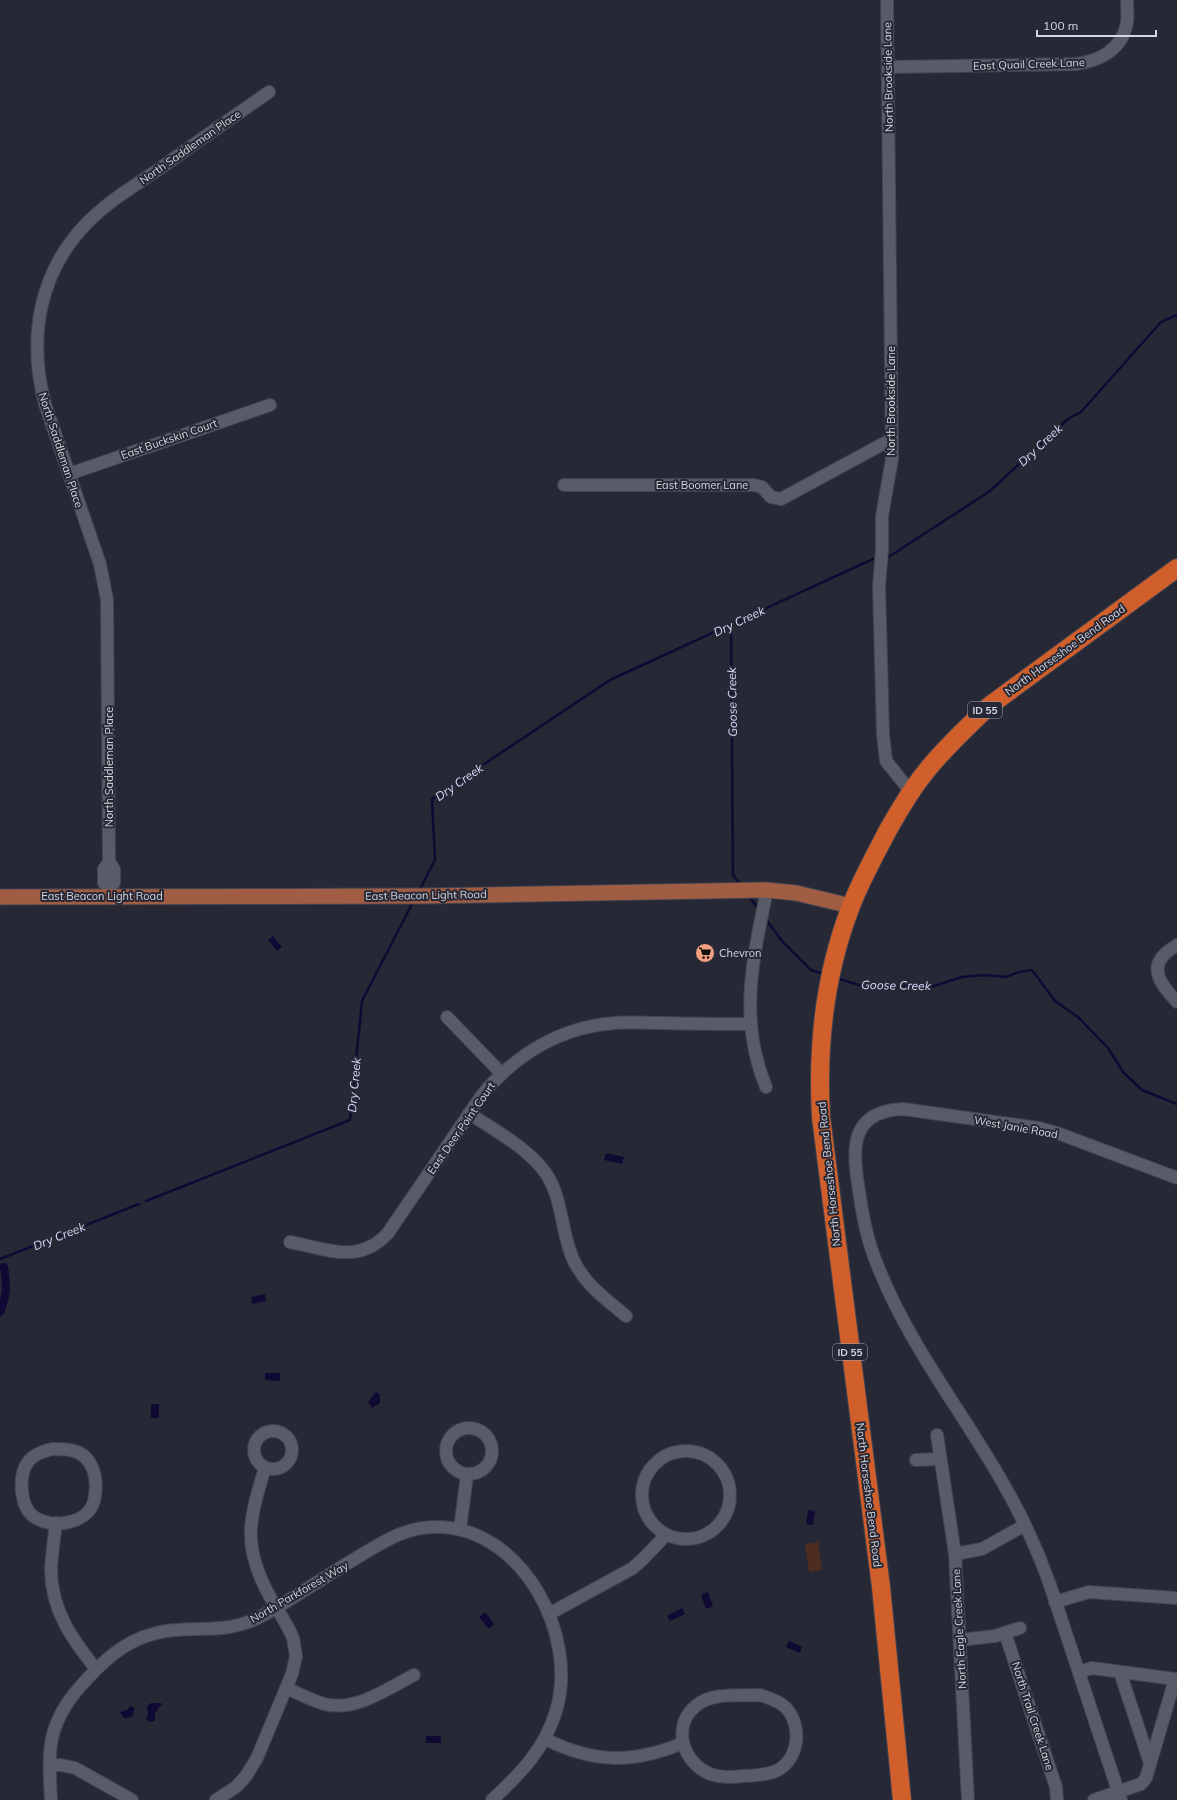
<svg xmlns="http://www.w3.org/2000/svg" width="1177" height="1800" font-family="Mulish,sans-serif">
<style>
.green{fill:#4c2d20}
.water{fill:#0f0a34}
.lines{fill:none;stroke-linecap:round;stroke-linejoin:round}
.stream{stroke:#0f0a34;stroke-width:2.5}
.canal{stroke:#0f0a34;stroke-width:8}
.minor-casing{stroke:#43444f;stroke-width:14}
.major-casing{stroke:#43444f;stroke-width:17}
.highway-casing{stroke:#43444f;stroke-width:20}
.minor{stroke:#595b69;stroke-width:12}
.major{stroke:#a05d44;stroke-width:15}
.highway{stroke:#d05f2b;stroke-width:18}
.labels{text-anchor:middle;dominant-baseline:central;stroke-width:4;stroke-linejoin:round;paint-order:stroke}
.shield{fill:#272835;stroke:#a1a2ac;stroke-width:1}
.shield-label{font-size:10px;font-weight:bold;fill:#d5d6df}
.street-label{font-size:11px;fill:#d5d6df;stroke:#272835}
.poi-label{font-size:11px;fill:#d5d6df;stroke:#272835;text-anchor:start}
.water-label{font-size:12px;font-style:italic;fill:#d8dcfc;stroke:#272835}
</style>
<rect width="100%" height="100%" fill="#272835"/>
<path class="green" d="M818 1542 822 1570 809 1572 805 1544Z"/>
<g class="water">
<path d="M273 936 282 947 277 951 268 940Z"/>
<path d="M606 1153 624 1157 622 1164 604 1160Z"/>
<path d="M265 1294 266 1301 252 1304 251 1297Z"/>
<path d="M265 1373H280V1381L265 1380Z"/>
<path d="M376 1392 380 1394V1403L372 1408 368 1402Z"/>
<rect x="151" y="1404" width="8" height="14"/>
<path d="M808 1510 815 1511 813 1525 806 1524Z"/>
<path d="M708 1592 713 1606 706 1609 701 1595Z"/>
<path d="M682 1608 685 1614 670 1621 667 1616Z"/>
<path d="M485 1612 494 1624 489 1629 479 1617Z"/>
<path d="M789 1641 802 1647 800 1653 786 1647Z"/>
<path d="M152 1703H161L162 1704 155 1713V1721L149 1722 146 1719 148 1714 147 1707 149 1704Z"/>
<path d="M130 1706 135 1708 132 1717 124 1718 120 1712 127 1710Z"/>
<rect x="426" y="1736" width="15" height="7"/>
</g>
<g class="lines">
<g class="stream">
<path d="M887 558 990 491 1068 419 1081 412 1161 322 1177 315"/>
<path d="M731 626 733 875 741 885"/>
<path d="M419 891 435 860 432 799 610 680 873 559"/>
<path d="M749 896 759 910"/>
<path d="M765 918 782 941 811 970 824 974"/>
<path d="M836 978 862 986H934L962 977 985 975 1006 977 1019 972 1032 970 1055 1001 1078 1017 1108 1048 1123 1072 1142 1090 1177 1104"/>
<path d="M146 1201 350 1120 362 1001 413 902"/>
<path d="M0 1259 139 1204"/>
</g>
<path class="canal" d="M0 1312C7 1296 7 1284 4 1267"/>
<g class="minor-casing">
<g id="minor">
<path d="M887 0 892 459 882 516V550L879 586 883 734 886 761 911 792"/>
<path d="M888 67 1076 64C1100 61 1123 49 1127 22 1128 15 1127 7 1127 0"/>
<path d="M69 474 270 405"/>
<path d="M564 485H754L762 487 771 497 781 499 892 439"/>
<path d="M109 862 107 600 100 564 45 404C28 339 38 273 87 223 108 201 136 185 162 167 197 142 233 117 269 92"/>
<path d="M110 887 104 883V869L109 862 114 869V883L110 887V896"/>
<path d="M1177 945C1173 948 1167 951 1164 955 1148 971 1165 989 1177 1002"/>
<path d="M447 1017 501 1073"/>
<path d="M766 1087C738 1019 753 959 767 890"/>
<path d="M469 1113C495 1131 529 1148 547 1175 563 1201 561 1232 573 1259 584 1284 606 1299 626 1316"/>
<path d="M290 1242C327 1249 359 1265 388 1233L482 1095C516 1054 561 1027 615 1023 631 1022 648 1023 664 1023 693 1024 721 1024 750 1024"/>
<circle cx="469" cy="1451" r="23"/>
<circle cx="273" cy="1450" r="19"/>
<path d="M937 1435 955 1554 968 1800"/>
<path d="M52 1449C57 1449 64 1449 70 1450 94 1454 99 1480 94 1501 88 1524 51 1530 33 1516 20 1506 18 1475 28 1462 34 1454 42 1452 52 1449Z"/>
<circle cx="686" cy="1495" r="44"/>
<path d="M916 1460 940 1459"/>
<path d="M56 1523C54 1538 52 1554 51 1569 51 1610 72 1639 96 1669"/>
<path d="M460 1529 467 1475"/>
<path d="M955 1554 982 1549 1025 1525"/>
<path d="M1055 1602 1089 1592 1177 1598"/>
<path d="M549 1614 633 1568 643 1559 666 1535"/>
<path d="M1005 1633 1056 1787 1057 1800"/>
<path d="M960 1640 995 1636 1020 1628"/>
<path d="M1079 1672 1092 1668 1175 1679 1146 1778 1141 1784 1094 1800"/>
<path d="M1120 1672 1150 1763"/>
<path d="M286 1688C298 1693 311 1700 324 1704 355 1712 387 1689 414 1675"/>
<path d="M760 1695C769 1698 777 1700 784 1706 803 1723 800 1760 776 1771 765 1775 755 1776 743 1776 732 1777 721 1778 710 1774 682 1762 671 1725 697 1705 713 1692 740 1696 760 1695Z"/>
<path d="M545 1739C593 1763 633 1764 683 1743"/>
<path d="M50 1765H61L75 1768 132 1800"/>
<path d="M51 1800C50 1780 48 1758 52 1738 58 1713 71 1696 88 1678 110 1654 133 1636 166 1631 199 1626 225 1634 258 1618 290 1601 321 1579 353 1560 380 1544 404 1526 438 1527 523 1528 579 1636 556 1711 545 1749 520 1774 492 1800"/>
<path d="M216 1800 236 1787 246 1776 257 1758 292 1674 296 1656 293 1638C287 1623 277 1610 269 1595 242 1545 249 1520 265 1468"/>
<path d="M1121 1800 1049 1582C1036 1546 1020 1512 1000 1478 960 1409 909 1344 879 1269 867 1242 862 1213 858 1184 851 1143 854 1111 903 1109L1039 1128 1060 1134 1177 1178"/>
</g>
</g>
<g class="major-casing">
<path id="major" d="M0 897 426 896 767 890 796 893 851 906"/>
</g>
<g class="highway-casing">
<path id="highway" d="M902 1800 881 1587 821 1117C817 1046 825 973 851 906 861 880 875 855 888 830 899 811 910 791 924 774 943 749 967 728 989 706L1177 568"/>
</g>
<use href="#minor" class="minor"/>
<use href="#major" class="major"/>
<use href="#highway" class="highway"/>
</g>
<defs>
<g id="supermarket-disc" transform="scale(1)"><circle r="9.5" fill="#f2a07f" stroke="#272835"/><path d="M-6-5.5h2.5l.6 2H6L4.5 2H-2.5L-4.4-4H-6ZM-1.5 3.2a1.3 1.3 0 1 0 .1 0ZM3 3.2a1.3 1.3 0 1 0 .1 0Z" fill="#111"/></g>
</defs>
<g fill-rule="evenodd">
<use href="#supermarket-disc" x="705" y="953"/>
</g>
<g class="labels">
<g class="shield">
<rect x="968" y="702" width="34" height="16" rx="3"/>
<rect x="833" y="1344" width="34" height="16" rx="3"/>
</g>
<g class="shield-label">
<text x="985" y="710">ID 55</text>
<text x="850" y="1352">ID 55</text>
</g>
<g class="street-label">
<text transform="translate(1029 64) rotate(-2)">East Quail Creek Lane</text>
<text transform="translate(888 77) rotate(-91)">North Brookside Lane</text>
<text transform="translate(190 147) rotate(-35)">North Saddleman Place</text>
<text transform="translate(891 401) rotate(-90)">North Brookside Lane</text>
<text transform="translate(169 439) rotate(-19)">East Buckskin Court</text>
<text transform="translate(61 450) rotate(72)">North Saddleman Place</text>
<text x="702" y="485">East Boomer Lane</text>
<text transform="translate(1065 650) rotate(-36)">North Horseshoe Bend Road</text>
<text transform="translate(109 767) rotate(-90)">North Saddleman Place</text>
<text transform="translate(426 895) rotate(-1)">East Beacon Light Road</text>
<text x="102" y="896">East Beacon Light Road</text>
<text transform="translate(1016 1127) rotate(10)">West Janie Road</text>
<text transform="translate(461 1128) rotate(-55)">East Deer Point Court</text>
<text transform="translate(829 1174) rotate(-96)">North Horseshoe Bend Road</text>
<text transform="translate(869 1495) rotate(83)">North Horseshoe Bend Road</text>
<text transform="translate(299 1592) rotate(-30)">North Parkforest Way</text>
<text transform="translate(959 1629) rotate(-93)">North Eagle Creek Lane</text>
<text transform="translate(1033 1716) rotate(72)">North Trail Creek Lane</text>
</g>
<g class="poi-label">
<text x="719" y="953">Chevron</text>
</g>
<g class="water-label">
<text transform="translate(1040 445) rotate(-43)">Dry Creek</text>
<text transform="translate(739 621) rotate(-25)">Dry Creek</text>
<text transform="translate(732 702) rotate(-91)">Goose Creek</text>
<text transform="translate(459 782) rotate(-35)">Dry Creek</text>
<text transform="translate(896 985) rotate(1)">Goose Creek</text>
<text transform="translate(354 1085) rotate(-85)">Dry Creek</text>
<text transform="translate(59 1236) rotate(-22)">Dry Creek</text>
</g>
</g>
<path d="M1037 30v6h119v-6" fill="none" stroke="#d5d6df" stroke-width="2"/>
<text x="1043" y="30" font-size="12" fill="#d5d6df" stroke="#272835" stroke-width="3" paint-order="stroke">100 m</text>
</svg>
